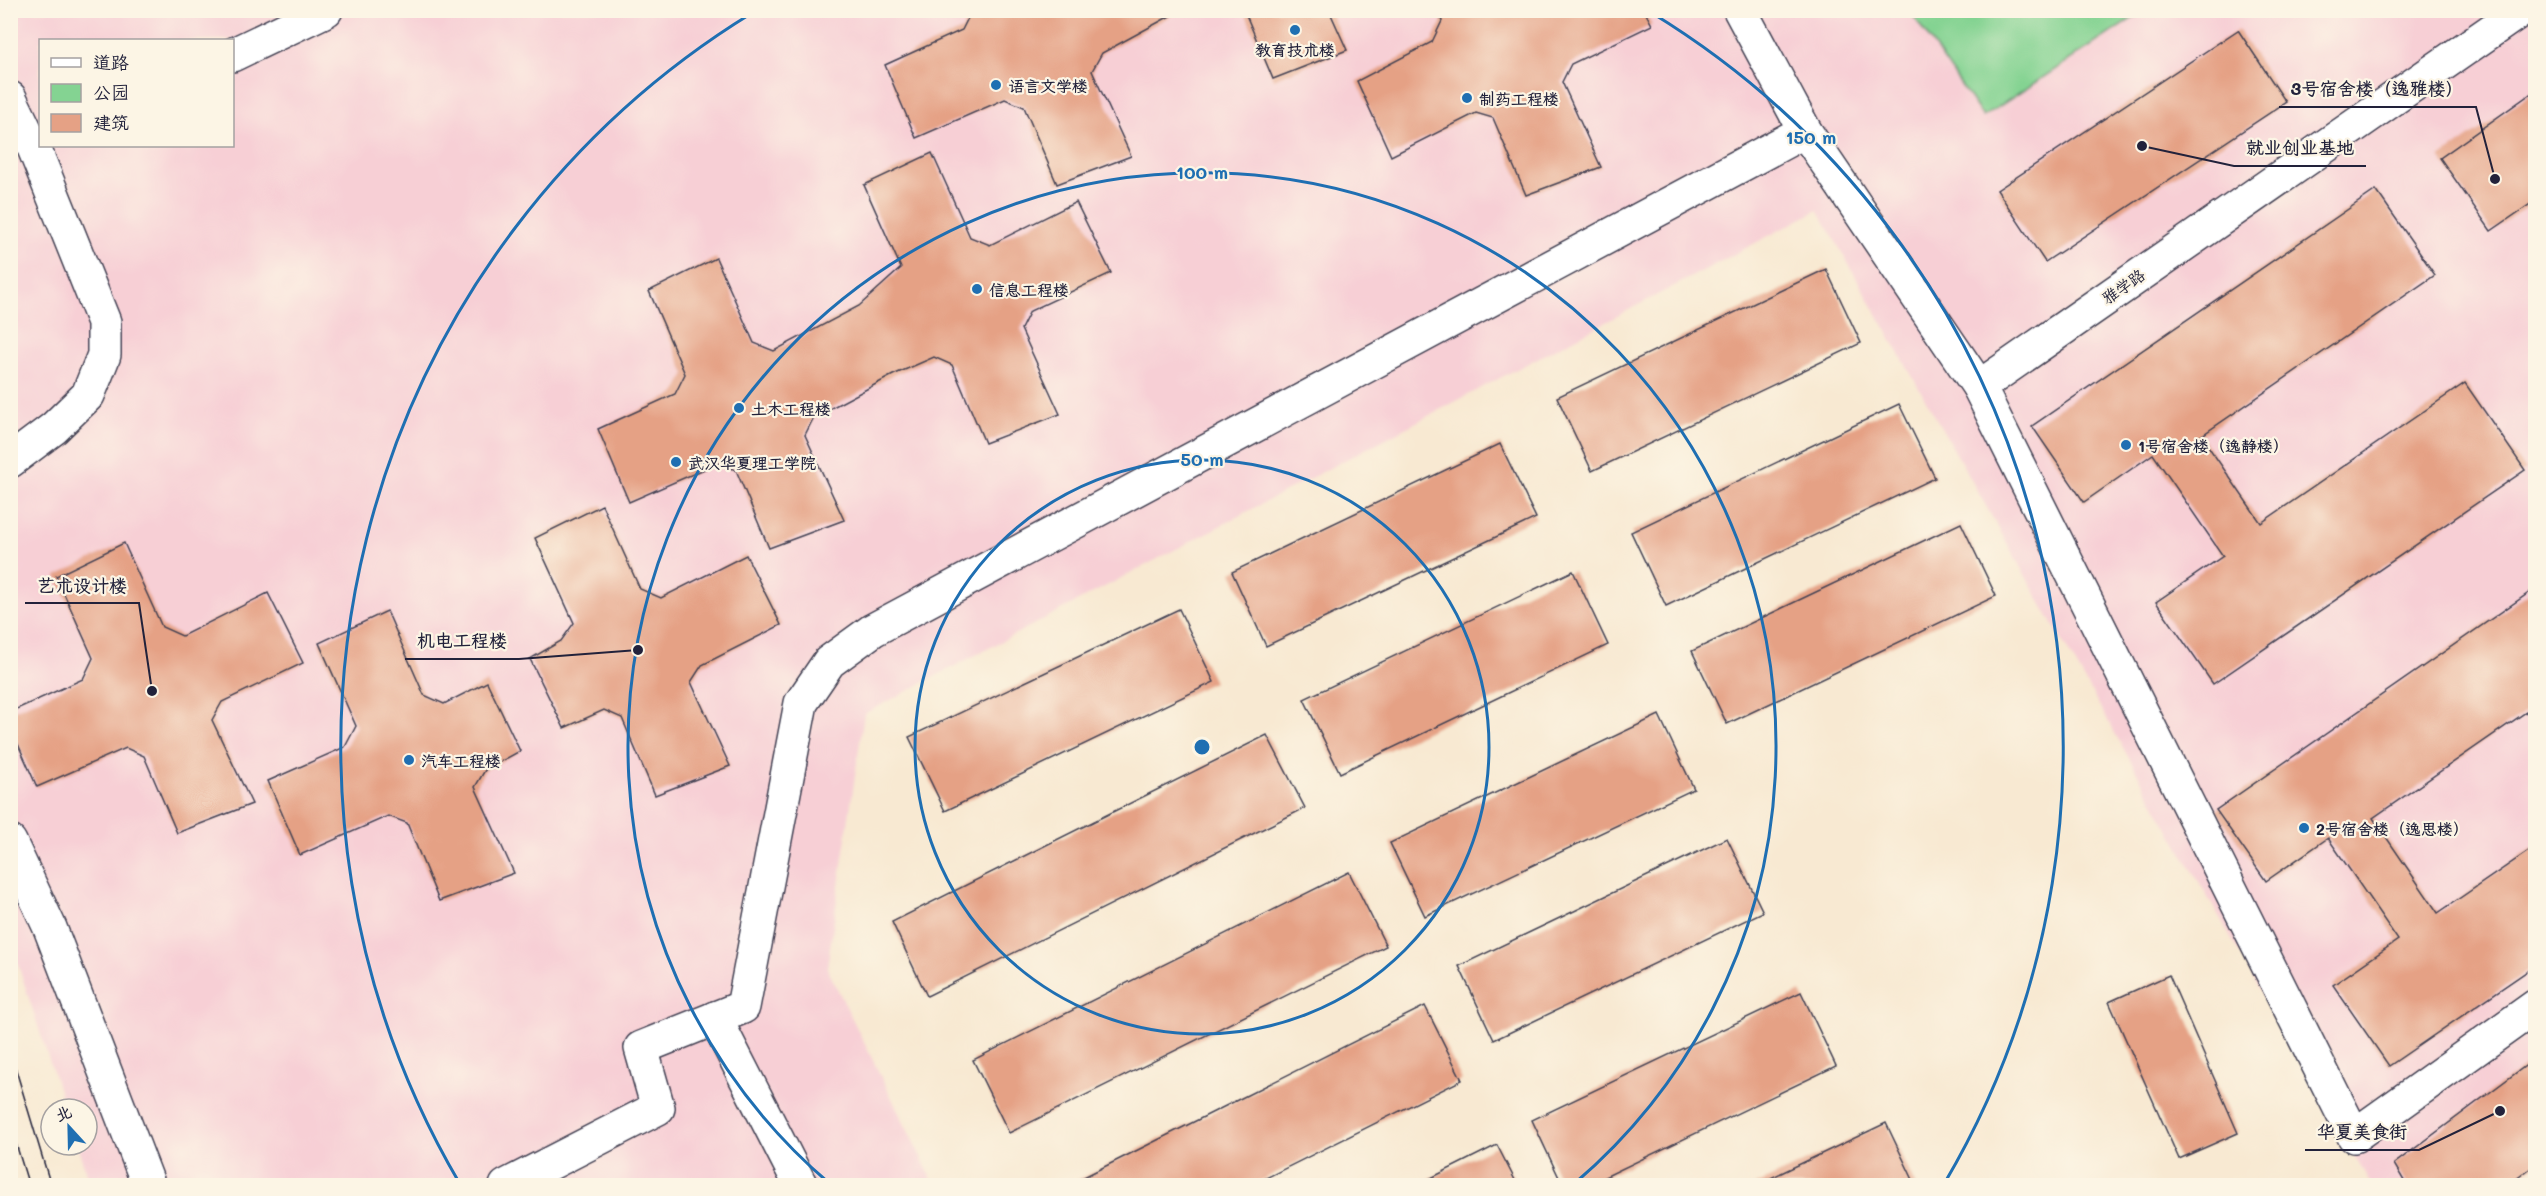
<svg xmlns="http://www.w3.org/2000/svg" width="2546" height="1196" font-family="Mali,'LXGW WenKai TC',sans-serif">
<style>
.built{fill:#f7cfd5;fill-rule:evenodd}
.green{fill:#84d392;stroke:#537a66;stroke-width:1.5}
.building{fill:#e5a185}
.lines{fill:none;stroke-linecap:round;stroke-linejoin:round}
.minor-casing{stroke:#424052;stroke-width:36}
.minor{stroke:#fff;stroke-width:33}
.tram{stroke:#22223b;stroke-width:1.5}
.ring{fill:none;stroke:#1f6fb2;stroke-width:3}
.poi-dot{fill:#1f6fb2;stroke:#fcf5e5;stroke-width:2}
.labels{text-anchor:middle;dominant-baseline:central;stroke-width:4.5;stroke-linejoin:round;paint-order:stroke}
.poi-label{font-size:16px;font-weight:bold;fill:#22223b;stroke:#fcf5e5;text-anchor:start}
.street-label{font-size:16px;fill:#22223b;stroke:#fcf5e5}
.centre{fill:#1f6fb2;stroke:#fcf5e5;stroke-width:3}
.ring-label{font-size:18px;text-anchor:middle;font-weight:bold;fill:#1f6fb2;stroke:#fcf5e5;stroke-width:4.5;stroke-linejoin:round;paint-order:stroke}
.leader{fill:none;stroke:#22223b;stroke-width:2}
.callout-dot{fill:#22223b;stroke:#fcf5e5;stroke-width:2}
.callout-label{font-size:18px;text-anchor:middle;font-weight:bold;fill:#22223b;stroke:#fcf5e5;stroke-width:4.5;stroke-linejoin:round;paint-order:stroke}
</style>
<rect width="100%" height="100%" fill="#fcf5e5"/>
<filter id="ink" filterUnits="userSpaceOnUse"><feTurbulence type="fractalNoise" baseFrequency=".0167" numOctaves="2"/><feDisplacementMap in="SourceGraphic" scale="12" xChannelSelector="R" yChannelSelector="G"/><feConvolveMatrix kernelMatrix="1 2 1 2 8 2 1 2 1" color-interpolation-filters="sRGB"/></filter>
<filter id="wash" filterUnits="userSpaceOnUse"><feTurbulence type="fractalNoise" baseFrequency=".008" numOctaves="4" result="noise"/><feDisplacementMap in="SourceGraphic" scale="24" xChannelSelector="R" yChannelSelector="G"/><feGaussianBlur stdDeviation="1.35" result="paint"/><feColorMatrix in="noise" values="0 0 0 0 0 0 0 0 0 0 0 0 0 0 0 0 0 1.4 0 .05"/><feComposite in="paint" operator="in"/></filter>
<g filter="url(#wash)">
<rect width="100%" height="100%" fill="#f8e9d2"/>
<path class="built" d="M10 11H2535V1164L2507 1185H2371L1818 210 864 714 827 968 935 1185H90L77 1145H87V1109H65L11 943ZM40 40H232V146H40Z"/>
<path class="green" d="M1910 11H2144L1983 117Z"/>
<g id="blocks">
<g class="building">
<path d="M972 10H1181L1102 53 1092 71 1131 156 1057 184 1024 107 1005 99 916 138 885 65 962 30Z"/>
<path d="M1244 10H1329L1347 50 1273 79Z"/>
<path d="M1437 10H1644L1652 25 1571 64 1562 82 1601 167 1526 195 1493 118 1476 113 1391 156 1357 81 1432 42 1442 21Z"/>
<path d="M2238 30 2286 102 2045 262 1997 190Z"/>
<path d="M2536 90V200L2491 231 2440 158Z"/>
<path d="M932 153 970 237 990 245 1076 202 1111 273 1030 311 1021 329 1060 414 985 443 952 365 934 357 893 375 814 417 805 435 844 520 769 548 736 470 718 463 629 502 598 429 675 394 685 374 649 291 716 258 754 343 774 351 859 306 901 268 864 185Z"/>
<path d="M2376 190 2435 275 2201 436 2261 523 2465 383 2525 470 2213 684 2156 602 2223 556 2153 454 2084 502 2032 426Z"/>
<path d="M1826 269 1861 343 1592 471 1557 397Z"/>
<path d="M1899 404 1935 478 1666 606 1631 532Z"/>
<path d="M1500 444 1536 518 1266 646 1232 572Z"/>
<path d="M602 505 640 589 661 598 746 555 781 625 702 665 691 682 730 766 655 795 622 718 604 710 564 728 530 659 561 641 574 623 535 538Z"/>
<path d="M1961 523 1996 596 1727 724 1692 651Z"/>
<path d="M124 543 162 627 182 636 268 593 303 663 222 702 212 720 252 804 177 833 144 756 126 748 37 787 10 726V712L83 679 93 658 56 576Z"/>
<path d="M1573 571 1608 645 1340 773 1304 699Z"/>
<path d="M2536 588V705L2373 818 2438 913 2536 846V965L2389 1066 2333 985 2398 940 2328 838 2266 881 2216 810Z"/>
<path d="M1179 609 1214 682 945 811 909 737Z"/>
<path d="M387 611 424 695 444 704 487 682 520 751 485 770 475 787 514 873 439 901 407 823 388 816 300 855 268 781 345 747 356 726 319 643Z"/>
<path d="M1659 715 1694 789 1425 916 1390 843Z"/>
<path d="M1267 735 1305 808 927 996 892 922Z"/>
<path d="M1727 838 1763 912 1494 1040 1459 966Z"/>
<path d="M1349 872 1386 946 1009 1133 973 1060Z"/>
<path d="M2169 975 2238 1133 2179 1159 2109 1002Z"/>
<path d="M1801 992 1836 1066 1586 1186H1563L1532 1120Z"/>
<path d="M1425 1006 1462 1080 1250 1186H1066Z"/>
<path d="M2536 1058V1164L2507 1186H2407L2394 1164Z"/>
<path d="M1886 1123 1916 1186H1754Z"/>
<path d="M1497 1145 1518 1186H1415Z"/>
</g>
</g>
</g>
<g filter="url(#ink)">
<use href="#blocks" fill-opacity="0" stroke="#424052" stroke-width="1.5"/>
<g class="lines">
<g class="minor-casing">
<g id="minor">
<path d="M232 55 326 10"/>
<path d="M10 98 34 148 104 322V355L88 395 54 428 10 461"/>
<path d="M1805 131 1979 387 2521 10"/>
<path d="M1979 387 2354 1136 2536 1006"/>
<path d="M10 842 50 928 149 1186"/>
<path d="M715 1018 801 1186"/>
<path d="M506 1186 658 1108 641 1048 743 1007 801 703 829 662 873 630 1805 131 1740 10"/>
</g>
</g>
<use href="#minor" class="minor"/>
<g class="tram">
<path d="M10 1050 51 1186"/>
<path d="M10 1124 29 1186"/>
</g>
</g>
</g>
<g class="ring">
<circle cx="1202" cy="747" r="287"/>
<path d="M829 1183A574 574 0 1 1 1575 1183"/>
<path d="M460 1184A861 861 0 0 1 752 13M1652 13A861 861 0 0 1 1944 1184"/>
</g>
<g class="poi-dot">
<circle cx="1295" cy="30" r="6"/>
<circle cx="996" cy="85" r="6"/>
<circle cx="1467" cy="98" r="6"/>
<circle cx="977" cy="289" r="6"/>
<circle cx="739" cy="408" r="6"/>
<circle cx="2126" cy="445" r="6"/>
<circle cx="676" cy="462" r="6"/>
<circle cx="409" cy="760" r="6"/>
<circle cx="2304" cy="828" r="6"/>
</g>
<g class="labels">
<g class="poi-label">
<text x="1295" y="49" text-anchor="middle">教育技术楼</text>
<text x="1008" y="85">语言文学楼</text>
<text x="1479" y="98">制药工程楼</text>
<text x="989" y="289">信息工程楼</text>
<text x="751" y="408">土木工程楼</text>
<text x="2138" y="445">1号宿舍楼（逸静楼）</text>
<text x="688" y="462">武汉华夏理工学院</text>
<text x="421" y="760">汽车工程楼</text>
<text x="2316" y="828">2号宿舍楼（逸思楼）</text>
</g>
<g class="street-label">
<text transform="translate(2123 286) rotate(-35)">雅学路</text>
</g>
</g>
<circle cx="1202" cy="747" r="9" class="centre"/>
<g class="ring-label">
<text x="1811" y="144">150 m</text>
<text x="1202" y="179">100 m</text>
<text x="1202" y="466">50 m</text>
</g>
<path class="leader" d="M2495 179L2476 107H2279M2142 146L2234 166H2366M152 691L139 603H25M638 650L519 659H405M2500 1111L2419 1150H2305"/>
<g class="callout-dot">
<circle cx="2495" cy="179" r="6"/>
<circle cx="2142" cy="146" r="6"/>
<circle cx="152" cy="691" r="6"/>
<circle cx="638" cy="650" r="6"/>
<circle cx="2500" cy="1111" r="6"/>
</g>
<g class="callout-label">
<text x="2377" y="95">3号宿舍楼（逸雅楼）</text>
<text x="2300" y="154">就业创业基地</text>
<text x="82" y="592">艺术设计楼</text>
<text x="462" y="647">机电工程楼</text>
<text x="2362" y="1138">华夏美食街</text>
</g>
<rect width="2546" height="1196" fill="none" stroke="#fcf5e5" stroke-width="36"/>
<rect x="39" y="39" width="195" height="108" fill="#fcf5e5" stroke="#a5a1a1" stroke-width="1.5"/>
<rect x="51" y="58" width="30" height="9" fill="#ffffff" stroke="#a5a1a1" stroke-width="1.5"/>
<text x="93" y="69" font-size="18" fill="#22223b">道路</text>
<rect x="51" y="84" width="30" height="18" fill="#84d392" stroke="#a5a1a1" stroke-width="1.5"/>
<text x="93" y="99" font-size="18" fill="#22223b">公园</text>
<rect x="51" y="114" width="30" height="18" fill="#e5a185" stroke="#a5a1a1" stroke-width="1.5"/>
<text x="93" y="129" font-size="18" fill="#22223b">建筑</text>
<g transform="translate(69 1127) rotate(338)"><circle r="28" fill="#fcf5e5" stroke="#a5a1a1" stroke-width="1.5"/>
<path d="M0-4.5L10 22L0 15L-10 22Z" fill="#1f6fb2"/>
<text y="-9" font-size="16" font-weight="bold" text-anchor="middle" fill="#22223b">北</text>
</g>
</svg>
